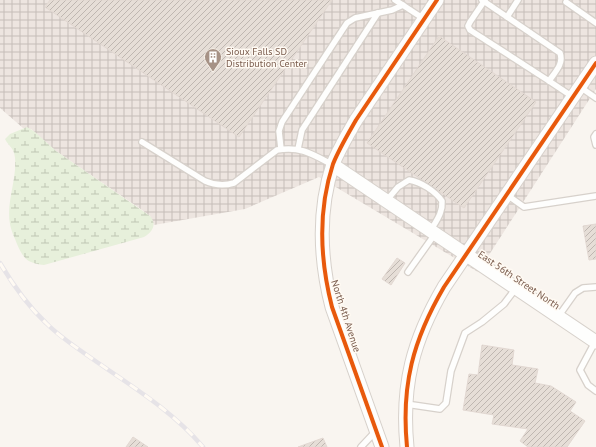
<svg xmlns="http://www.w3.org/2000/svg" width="596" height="447" font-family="'PT Sans',sans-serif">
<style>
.industrial{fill:url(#industrial-grid)}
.wetland{fill:url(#wetland-marsh)}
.building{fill:url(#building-hatch);stroke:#e2d8d2}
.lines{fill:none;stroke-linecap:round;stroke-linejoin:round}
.service-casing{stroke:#d7d1cb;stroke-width:8}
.tertiary-casing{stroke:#d7d1cb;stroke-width:15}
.service{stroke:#fefefd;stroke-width:5.5}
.tertiary{stroke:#fefefd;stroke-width:13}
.rail-casing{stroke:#e6e3e7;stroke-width:4.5}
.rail{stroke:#fffaf3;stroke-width:3;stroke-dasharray:9;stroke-linecap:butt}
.cycleway-casing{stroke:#fffaf3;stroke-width:6}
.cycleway{stroke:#e8590c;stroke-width:4}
.labels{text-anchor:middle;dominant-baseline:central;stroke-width:3;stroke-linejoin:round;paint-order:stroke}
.poi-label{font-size:10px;fill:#7a5c4d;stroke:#fffaf3;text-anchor:start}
.street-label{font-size:10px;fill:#7a5c4d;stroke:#fffaf3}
</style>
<defs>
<pattern id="industrial-grid" width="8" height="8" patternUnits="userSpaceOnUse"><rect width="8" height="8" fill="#ede5e0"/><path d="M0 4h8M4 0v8" fill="none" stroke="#c5bdb8"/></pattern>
<pattern id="wetland-marsh" width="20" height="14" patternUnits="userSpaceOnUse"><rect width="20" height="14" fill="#e7f0db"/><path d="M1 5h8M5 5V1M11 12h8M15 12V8" fill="none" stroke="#c0c6b4"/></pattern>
<pattern id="building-hatch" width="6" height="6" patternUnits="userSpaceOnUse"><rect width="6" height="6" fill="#e6ded7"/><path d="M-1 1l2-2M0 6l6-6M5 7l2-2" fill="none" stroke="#bfb7b1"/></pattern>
</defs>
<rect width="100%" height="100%" fill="#f9f5f0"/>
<path class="industrial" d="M0 0H596V89L478 272 319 177 245 209 154 225 150 216 142 210 56 151 31 129 23 128 0 108Z"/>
<path class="wetland" d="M27 127 35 132 56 151 150 216C157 224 153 232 144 237L44 265C28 263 24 260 17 244 15 238 11 231 10 224 6 202 17 180 15 158 14 147 9 147 5 139L10 134Z"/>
<g class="building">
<path d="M50 0H332L239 137 45 7Z"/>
<path d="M439 36 536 102 464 208 367 143Z"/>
<path d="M596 224V259L589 260 583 226Z"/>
<path d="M397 258 405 263 391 285 382 279Z"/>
<path d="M482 345 514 350 512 365 538 369 535 383 551 386 576 402 570 411 585 421 567 447H528L520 441 528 429 492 424 494 415 463 410 469 374 478 375Z"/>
<path d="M133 437 148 447H126Z"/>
<path d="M323 438 327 447H298Z"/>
</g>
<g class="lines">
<g class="service-casing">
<g id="service">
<path d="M395 0 424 19"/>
<path d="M482 0 560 53C564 64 555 72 549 81L573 97"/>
<path d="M485 0 470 22 468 26 470 30 549 81"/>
<path d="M566 2 596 23"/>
<path d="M507 17 518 0"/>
<path d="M580 87 596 98"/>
<path d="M596 134 594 137 596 145"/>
<path d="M142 142 205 181C214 185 224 186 234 183L277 150C301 146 312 154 333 165"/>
<path d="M281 149 279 131 282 122 347 23 355 18 392 10 403 5"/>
<path d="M298 149 302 130 378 13"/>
<path d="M507 195 524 207 596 196"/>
<path d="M387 200 398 187 409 180C421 182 435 191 442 201 443 213 436 221 431 230"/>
<path d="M408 272 435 234"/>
<path d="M558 317 575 293 583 288 596 287"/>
<path d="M595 342 580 370 588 385 596 391"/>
<path d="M406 404 440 409 446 403 451 371 465 333 482 322 504 304 516 288"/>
<path d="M361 447 376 431"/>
</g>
</g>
<g class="tertiary-casing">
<g id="tertiary">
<path d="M333 165 596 342"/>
<path d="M382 447 332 307C320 260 318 210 333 164 339 149 348 134 356 120L437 0"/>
<path d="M407 447C401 385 413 340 444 287L596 63"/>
</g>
</g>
<use href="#service" class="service"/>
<use href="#tertiary" class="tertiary"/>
<g class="rail-casing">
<path id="rail" d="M0 263C13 285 28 306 46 323 58 335 71 344 84 353 126 383 170 408 203 447"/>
</g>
<use href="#rail" class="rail"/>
<g class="cycleway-casing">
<g id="cycleway">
<path d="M382 447 332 307C320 260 318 210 333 164 339 149 348 134 356 120L437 0"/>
<path d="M407 447C401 385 413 340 444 287L596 63"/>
</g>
</g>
<use href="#cycleway" class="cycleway"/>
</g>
<defs>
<g id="building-pin" transform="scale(0.9)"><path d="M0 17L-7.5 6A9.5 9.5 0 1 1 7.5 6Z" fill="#a69286" stroke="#fffaf3"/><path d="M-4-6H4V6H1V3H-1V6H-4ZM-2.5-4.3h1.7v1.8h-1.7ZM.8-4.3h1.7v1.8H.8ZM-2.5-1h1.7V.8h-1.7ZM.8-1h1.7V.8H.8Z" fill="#fff"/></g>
</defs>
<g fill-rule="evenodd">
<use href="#building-pin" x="213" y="57"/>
</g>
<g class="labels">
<g class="poi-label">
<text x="226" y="51">Sioux Falls SD<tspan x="226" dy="12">Distribution Center</tspan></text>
</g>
<g class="street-label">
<text transform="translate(519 280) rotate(34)">East 56th Street North</text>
<text transform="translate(346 316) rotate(72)">North 4th Avenue</text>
</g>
</g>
</svg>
